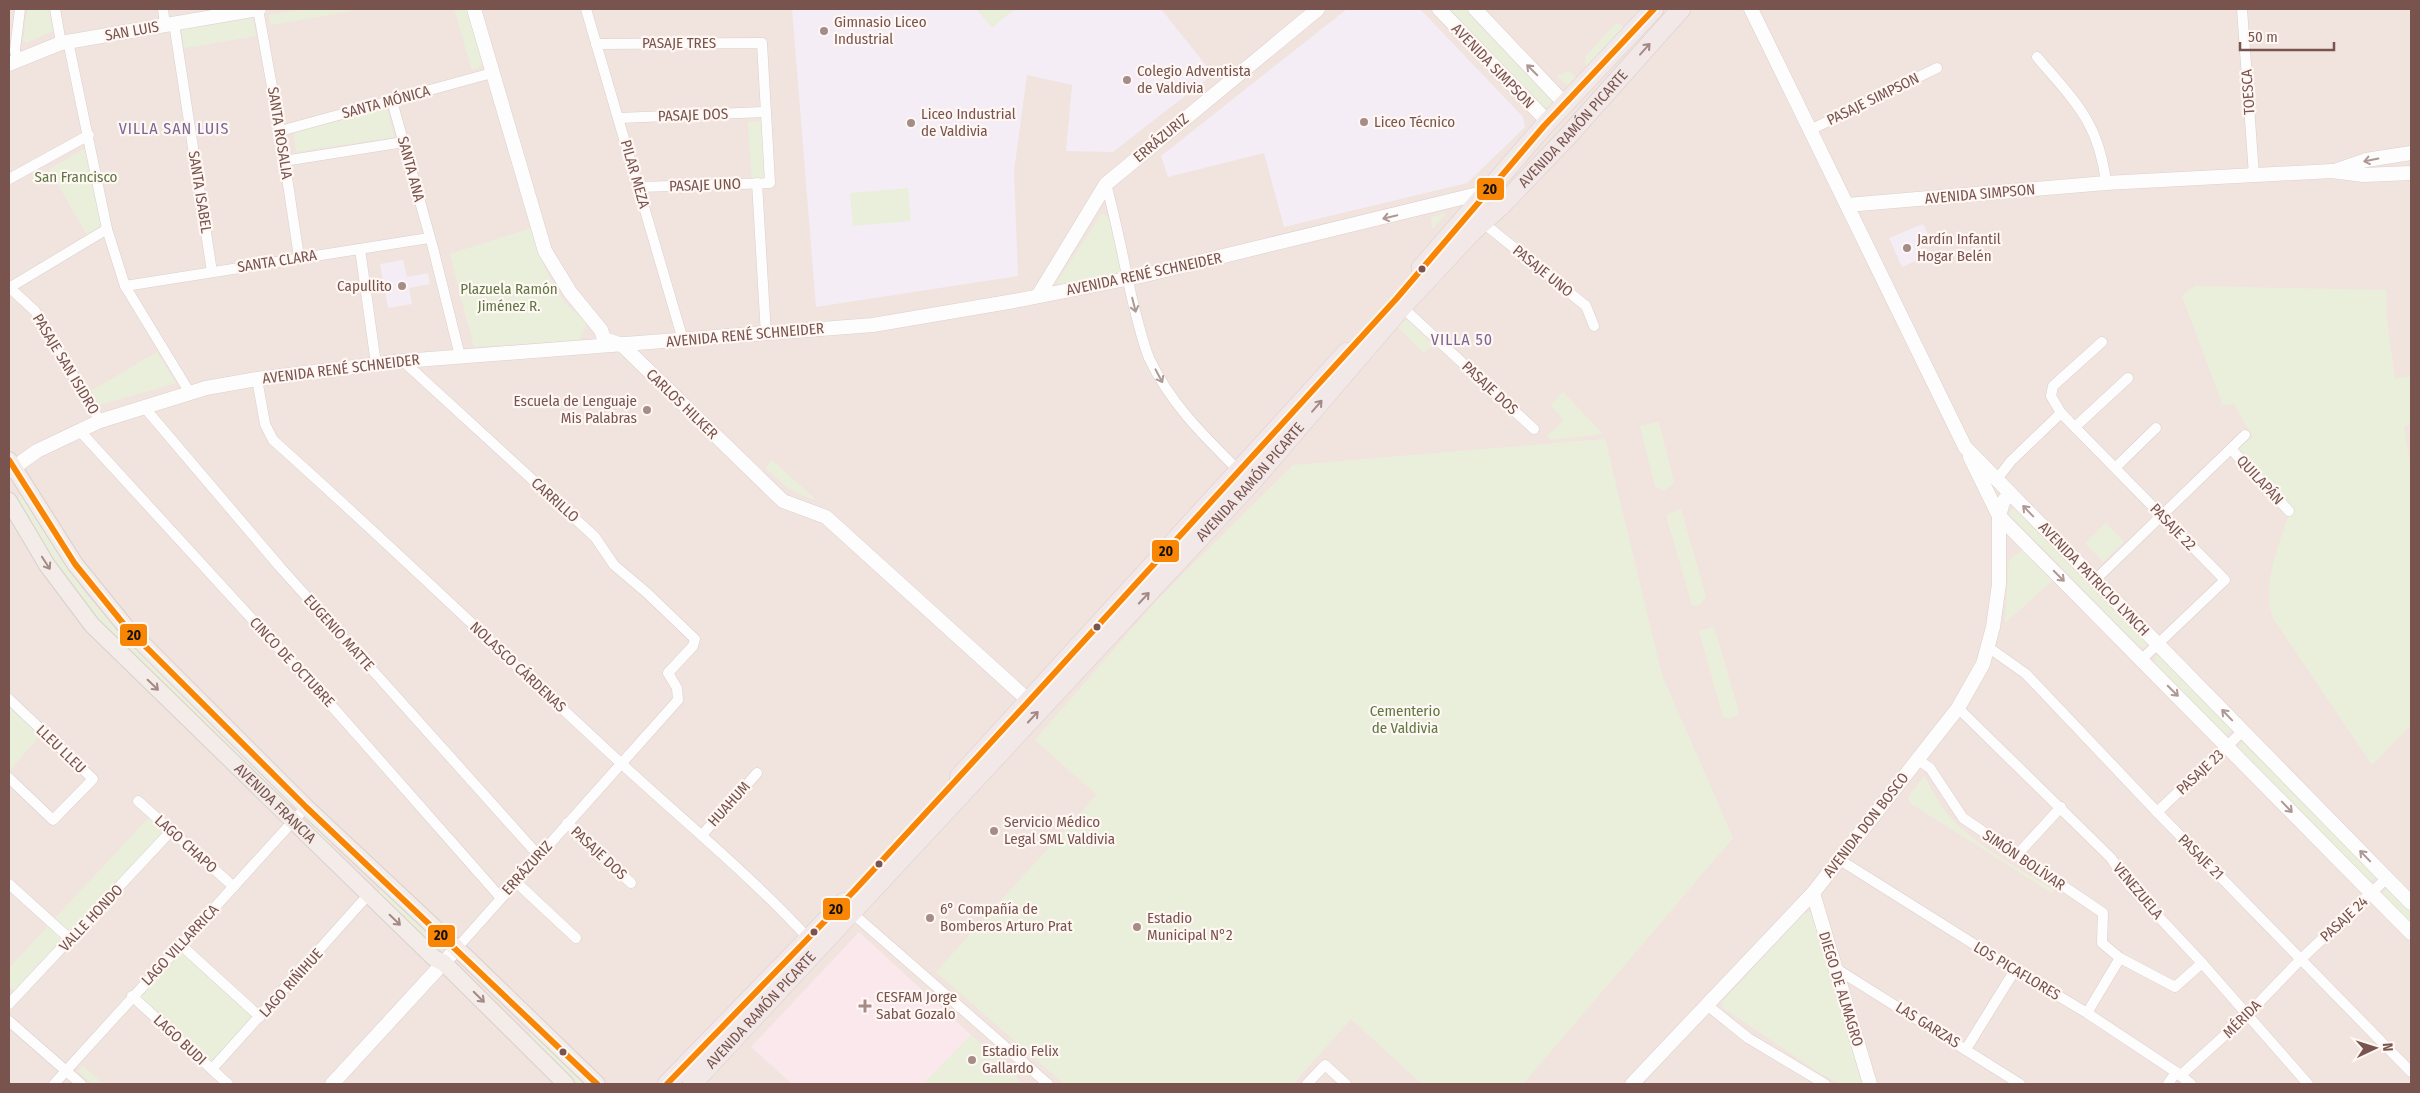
<svg xmlns="http://www.w3.org/2000/svg" width="2420" height="1093" font-family="'Fira Sans Condensed',sans-serif">
<style>
.residential{fill:#f1e4de}
.education{fill:#f4edf5}
.medical{fill:#fae8ec}
.green{fill:#eaefdb}
.lines{fill:none;stroke-linecap:round;stroke-linejoin:round}
.street-casing{stroke:#d8cfcc;stroke-width:11}
.secondary-casing{stroke:#dad0cd;stroke-width:15}
.primary-casing{stroke:#dacfcc;stroke-width:18}
.highway-casing{stroke:#dacfcc;stroke-width:20}
.street{stroke:#fefdfd;stroke-width:10}
.secondary{stroke:#fefdfd;stroke-width:14}
.primary{stroke:#f3ece8;stroke-width:16}
.highway{stroke:#f2e8e7;stroke-width:19}
.bus-1-casing{stroke:#fff7f3;stroke-width:10}
.bus-1{stroke:#f88504;stroke-width:6}
.oneway{stroke:#a38884}
.oneway2{stroke:#ae9894}
.oneway3{stroke:#a48984}
.poi-dot{fill:#a68c87;stroke:#fff7f3;stroke-width:2}
.bus-dot{fill:#79544e;stroke:#fff7f3;stroke-width:2}
.labels{text-anchor:middle;dominant-baseline:central;stroke-width:4.5;stroke-linejoin:round;paint-order:stroke}
.poi-label{font-size:15px;fill:#79544e;stroke:#fff7f3;text-anchor:start}
.street-label{font-size:15px;fill:#79544e;stroke:#fff7f3}
.park-label{font-size:15px;fill:#5e7842;stroke:#fff7f3}
.neighbourhood-label{font-size:16px;letter-spacing:1px;fill:#7a6694;stroke:#fff7f3}
.line-badge{stroke:#fff7f3;stroke-width:2}
.pale-badge-label{font-size:14px;text-anchor:middle;font-weight:bold;fill:#111}
</style>
<rect width="100%" height="100%" fill="#f9f3f0"/>
<rect class="residential" x="9" y="9" width="2402" height="1075"/>
<g class="education">
<path d="M792 9H1161L1213 74 1113 152 1066 151 1072 85 1027 75 1014 171 1018 276 816 307Z"/>
<path d="M1347 9H1420L1523 117 1525 127 1467 183 1284 227 1264 153 1168 177 1161 156Z"/>
<path d="M1923 224 1928 234 1917 239 1925 257 1902 267 1889 238Z"/>
<path d="M403 260 407 277 428 273 430 284 409 288 412 304 388 308 380 264Z"/>
</g>
<path class="medical" d="M859 932 971 1035 923 1084H792L751 1047Z"/>
<g class="green">
<path d="M28 9H49L53 31 26 43 23 40Z"/>
<path d="M306 9H363L271 25 269 15Z"/>
<path d="M454 9H467L483 65 472 70Z"/>
<path d="M976 9H1015L992 28Z"/>
<path d="M1445 9H1467L1552 96 1551 106 1543 109Z"/>
<path d="M253 18 256 36 184 48 182 30Z"/>
<path d="M1619 23 1624 27 1586 67 1585 57 1613 26Z"/>
<path d="M1569 71 1576 78 1568 86 1556 76Z"/>
<path d="M387 108 394 137 296 152 294 133Z"/>
<path d="M765 121 769 179 752 180 748 122Z"/>
<path d="M86 148 104 225 87 235 49 169Z"/>
<path d="M908 188 911 221 853 226 850 193Z"/>
<path d="M1102 213 1110 218 1121 273 1061 287 1057 282Z"/>
<path d="M1447 213 1432 229 1431 217Z"/>
<path d="M531 228 545 269 565 303 587 323 579 340 474 347 450 254Z"/>
<path d="M2195 286 2386 290 2387 319 2395 379 2411 376V424L2404 426 2411 471V725L2372 765 2273 618C2260 584 2281 541 2291 508L2238 449 2253 437 2234 404 2223 405 2182 296Z"/>
<path d="M1405 320H1408L1433 345 1424 353 1398 327Z"/>
<path d="M157 352 176 383 99 405 91 391Z"/>
<path d="M1563 392 1603 434 1550 440 1547 436 1564 420 1550 405Z"/>
<path d="M1659 422 1674 483 1664 491 1655 486 1640 426Z"/>
<path d="M1605 439 1662 675 1733 838 1523 1084H1422L1351 1019 1293 1084H1064L936 972 1097 795 1035 740 1158 599 1293 465Z"/>
<path d="M772 460 814 498 813 500 788 488 765 468Z"/>
<path d="M21 495 85 593 107 618 293 802 291 805 286 804 103 627 77 597 18 507 17 500Z"/>
<path d="M1681 509 1706 597 1699 606 1692 605 1666 515Z"/>
<path d="M2012 509 2018 510 2145 641 2147 646 2144 648 2137 644 2009 514Z"/>
<path d="M2106 523 2124 542 2103 562 2085 543Z"/>
<path d="M2025 548 2053 580 2005 623 2009 560Z"/>
<path d="M1714 627 1738 709V715L1729 719 1723 717 1699 631Z"/>
<path d="M2157 656 2162 658 2227 724 2231 728 2228 735 2221 731 2155 663V657Z"/>
<path d="M9 704 41 735 9 771Z"/>
<path d="M2242 742 2375 875V879L2368 881 2238 748Z"/>
<path d="M1924 776C1932 790 1939 804 1949 816 1973 844 2021 870 2054 890L2052 893 1910 803 1908 798Z"/>
<path d="M308 816 334 840 328 845 303 821Z"/>
<path d="M149 817 164 832 14 991 9 986V968Z"/>
<path d="M382 887 433 934 428 940 378 893Z"/>
<path d="M2388 889 2411 912V924L2384 896 2383 892Z"/>
<path d="M1810 912 1814 918 1863 1084H1841L1823 1075 1722 1007V1002L1804 913Z"/>
<path d="M181 950 255 1019 212 1064 138 996Z"/>
<path d="M533 1031 587 1084H578L528 1036Z"/>
<path d="M971 1035 1023 1084H923Z"/>
<path d="M83 1066 103 1084H93L78 1071Z"/>
</g>
<g class="lines">
<g class="street-casing">
<g id="street">
<path d="M55 9 61 43"/>
<path d="M163 9 165 25"/>
<path d="M258 9 280 131 299 257"/>
<path d="M586 9 683 340"/>
<path d="M2242 9 2254 175"/>
<path d="M174 23 212 272"/>
<path d="M68 41 107 229 125 286 190 393"/>
<path d="M596 44 762 43 770 183 639 187"/>
<path d="M2037 57C2075 102 2099 122 2106 183"/>
<path d="M17 61 15 50 20 9"/>
<path d="M392 101 433 248 460 356"/>
<path d="M619 118 766 112"/>
<path d="M1810 130 1937 68"/>
<path d="M280 131 492 73"/>
<path d="M284 161 404 142"/>
<path d="M9 179 89 135"/>
<path d="M757 183 766 335"/>
<path d="M1106 184C1117 223 1124 264 1133 303 1138 321 1142 341 1149 358 1171 405 1206 438 1241 473"/>
<path d="M1482 222 1586 306 1594 326"/>
<path d="M360 249 376 364"/>
<path d="M125 286 429 238"/>
<path d="M9 287 35 311 100 421"/>
<path d="M9 288 107 229"/>
<path d="M1402 307 1534 429"/>
<path d="M2102 342 2053 386 2051 396 2061 413 2225 580 2142 659"/>
<path d="M403 361 595 537 614 565 647 593 695 639 693 646 668 673 677 688 678 700 457 948"/>
<path d="M257 379 265 424 273 440C392 546 506 657 623 765 685 822 751 876 808 938"/>
<path d="M144 407 280 567 539 856"/>
<path d="M2075 427 2128 378"/>
<path d="M79 430 338 713 501 898"/>
<path d="M2231 449 2289 511"/>
<path d="M2116 467 2156 428"/>
<path d="M1997 479 2011 461 2061 413"/>
<path d="M2095 580 2245 435"/>
<path d="M1988 647 2026 674 2157 812 2411 1072"/>
<path d="M9 699 93 779 53 820 9 778"/>
<path d="M1958 708 2111 858 2129 885 2202 963 2308 1084"/>
<path d="M1918 760 1930 768 1963 818 2103 913 2102 943 2120 958 2175 987 2202 963"/>
<path d="M138 801 234 887"/>
<path d="M2157 812 2243 731"/>
<path d="M567 823 631 883"/>
<path d="M702 835 757 773"/>
<path d="M2017 855 2061 807"/>
<path d="M1840 860 2015 970 2087 1013 2176 1072 2191 1084"/>
<path d="M515 881 576 938"/>
<path d="M9 884 71 940"/>
<path d="M851 912 1048 1084"/>
<path d="M181 945 260 1017"/>
<path d="M1835 968 2020 1084"/>
<path d="M132 996 228 1084"/>
<path d="M9 1004 171 831"/>
<path d="M1707 1005 1748 1038 1825 1084"/>
<path d="M2087 1013 2120 958"/>
<path d="M9 1021 81 1084"/>
<path d="M1966 1049 2015 970"/>
<path d="M212 1069 368 895"/>
<path d="M2181 1075 2247 1015 2301 959 2387 878"/>
<path d="M54 1084 306 807"/>
<path d="M1307 1084 1325 1065 1346 1084"/>
<path d="M2168 1084 2176 1072"/>
</g>
</g>
<g class="secondary-casing">
<g id="secondary">
<path d="M474 9 545 251 570 292 601 330 604 339 622 345 783 501 826 517 1029 701"/>
<path d="M1439 9 1548 122"/>
<path d="M1475 9 1566 105"/>
<path d="M1751 9 1965 447 2411 903"/>
<path d="M9 64 61 43 259 9"/>
<path d="M2337 170 2366 160 2411 153"/>
<path d="M1847 205 2106 183 2332 171 2363 175 2411 173"/>
<path d="M1038 296 1106 184 1318 9"/>
<path d="M1970 457 1999 516 2411 933"/>
<path d="M9 471 37 451 100 421 206 388 257 379 403 361 873 325 1014 301 1141 276 1486 192"/>
<path d="M1813 893 1870 1084"/>
<path d="M332 1084 457 948"/>
<path d="M1632 1084 1813 893 1958 708 1983 664 1993 627 1999 584V516L2003 502 2010 493"/>
</g>
</g>
<g class="primary-casing">
<g id="primary">
<path d="M9 460 75 564 126 627 306 807 466 957 597 1084"/>
<path id="s1" d="M9 501 47 565 92 625 434 958 444 963 566 1084"/>
</g>
</g>
<g class="highway-casing">
<g id="highway">
<path d="M1421 268 1544 126 1654 9"/>
<path d="M959 777 1347 352"/>
<path d="M667 1084 844 902"/>
<path id="s2" d="M692 1084 1251 483 1402 307 1472 232 1502 205 1567 137 1681 9"/>
</g>
</g>
<use href="#street" class="street"/>
<use href="#secondary" class="secondary"/>
<use href="#primary" class="primary"/>
<use href="#highway" class="highway"/>
<g class="bus-1-casing">
<g id="bus-1">
<path d="M9 460 75 564 126 627 306 807 597 1084"/>
<path d="M667 1084 854 891 1029 701 1397 298 1544 126 1654 9"/>
</g>
</g>
<use href="#bus-1" class="bus-1"/>
</g>
<defs><path id="oneway-shaft" d="M-6 0H5M1.5-3L5.5 0L1.5 3" fill="none" stroke-width="1.6" stroke-linecap="round" stroke-linejoin="round" transform="scale(1.25)"/></defs>
<g class="oneway">
<use href="#oneway-shaft" transform="translate(1645 49) rotate(-48)"/>
<use href="#oneway-shaft" transform="translate(1317 406) rotate(-49)"/>
<use href="#oneway-shaft" transform="translate(1144 598) rotate(-47)"/>
<use href="#oneway-shaft" transform="translate(1033 717) rotate(-47)"/>
</g>
<g class="oneway2">
<use href="#oneway-shaft" transform="translate(1532 70) rotate(-135)"/>
<use href="#oneway-shaft" transform="translate(2371 160) rotate(169)"/>
<use href="#oneway-shaft" transform="translate(1390 217) rotate(167)"/>
<use href="#oneway-shaft" transform="translate(1134 305) rotate(76)"/>
<use href="#oneway-shaft" transform="translate(1159 376) rotate(62)"/>
<use href="#oneway-shaft" transform="translate(2028 511) rotate(-134)"/>
<use href="#oneway-shaft" transform="translate(2059 576) rotate(45)"/>
<use href="#oneway-shaft" transform="translate(2173 691) rotate(45)"/>
<use href="#oneway-shaft" transform="translate(2227 715) rotate(-134)"/>
<use href="#oneway-shaft" transform="translate(2287 807) rotate(46)"/>
<use href="#oneway-shaft" transform="translate(2365 856) rotate(-134)"/>
</g>
<g class="oneway3">
<use href="#oneway-shaft" transform="translate(46 563) rotate(57)"/>
<use href="#oneway-shaft" transform="translate(153 685) rotate(44)"/>
<use href="#oneway-shaft" transform="translate(395 920) rotate(44)"/>
<use href="#oneway-shaft" transform="translate(479 997) rotate(45)"/>
</g>
<g class="poi-dot">
<circle cx="824" cy="31" r="5"/>
<circle cx="1127" cy="80" r="5"/>
<circle cx="1364" cy="122" r="5"/>
<circle cx="911" cy="123" r="5"/>
<circle cx="1907" cy="248" r="5"/>
<circle cx="402" cy="286" r="5"/>
<circle cx="647" cy="410" r="5"/>
<circle cx="994" cy="831" r="5"/>
<circle cx="930" cy="918" r="5"/>
<circle cx="1137" cy="927" r="5"/>
<path d="M862.5 998.5h5v5h5v5h-5v5h-5v-5h-5v-5h5z"/>
<circle cx="972" cy="1060" r="5"/>
</g>
<g class="bus-dot">
<circle cx="1422" cy="269" r="4.5"/>
<circle cx="1097" cy="627" r="4.5"/>
<circle cx="879" cy="864" r="4.5"/>
<circle cx="814" cy="932" r="4.5"/>
<circle cx="563" cy="1052" r="4.5"/>
</g>
<g class="labels">
<g class="poi-label">
<text x="834" y="22">Gimnasio Liceo<tspan x="834" dy="17">Industrial</tspan></text>
<text x="1137" y="71">Colegio Adventista<tspan x="1137" dy="17">de Valdivia</tspan></text>
<text x="921" y="114">Liceo Industrial<tspan x="921" dy="17">de Valdivia</tspan></text>
<text x="1374" y="122">Liceo Técnico</text>
<text x="1917" y="239">Jardín Infantil<tspan x="1917" dy="17">Hogar Belén</tspan></text>
<text x="392" y="286" text-anchor="end">Capullito</text>
<text x="637" y="401" text-anchor="end">Escuela de Lenguaje<tspan x="637" dy="17">Mis Palabras</tspan></text>
<text x="1004" y="822">Servicio Médico<tspan x="1004" dy="17">Legal SML Valdivia</tspan></text>
<text x="940" y="909">6° Compañía de<tspan x="940" dy="17">Bomberos Arturo Prat</tspan></text>
<text x="1147" y="918">Estadio<tspan x="1147" dy="17">Municipal N°2</tspan></text>
<text x="876" y="997">CESFAM Jorge<tspan x="876" dy="17">Sabat Gozalo</tspan></text>
<text x="982" y="1051">Estadio Felix<tspan x="982" dy="17">Gallardo</tspan></text>
</g>
<g class="street-label">
<text transform="translate(132 31) rotate(-10)">SAN LUIS</text>
<text x="679" y="43">PASAJE TRES</text>
<text transform="translate(1493 66) rotate(46)">AVENIDA SIMPSON</text>
<text transform="translate(2248 92) rotate(-94)">TOESCA</text>
<text transform="translate(1873 99) rotate(-26)">PASAJE SIMPSON</text>
<text transform="translate(386 102) rotate(-15)">SANTA MÓNICA</text>
<text transform="translate(693 115) rotate(-2)">PASAJE DOS</text>
<text stroke="none"><textPath href="#s2" startOffset="1300">AVENIDA RAMÓN PICARTE</textPath></text>
<text transform="translate(280 133) rotate(81)">SANTA ROSALIA</text>
<text transform="translate(1161 138) rotate(-40)">ERRÁZURIZ</text>
<text transform="translate(411 169) rotate(75)">SANTA ANA</text>
<text transform="translate(635 174) rotate(74)">PILAR MEZA</text>
<text transform="translate(705 185) rotate(-2)">PASAJE UNO</text>
<text transform="translate(200 192) rotate(81)">SANTA ISABEL</text>
<text transform="translate(1980 194) rotate(-5)">AVENIDA SIMPSON</text>
<text transform="translate(277 261) rotate(-9)">SANTA CLARA</text>
<text transform="translate(1543 271) rotate(39)">PASAJE UNO</text>
<text transform="translate(1144 274) rotate(-12)">AVENIDA RENÉ SCHNEIDER</text>
<text transform="translate(745 335) rotate(-5)">AVENIDA RENÉ SCHNEIDER</text>
<text transform="translate(66 364) rotate(59)">PASAJE SAN ISIDRO</text>
<text transform="translate(341 369) rotate(-7)">AVENIDA RENÉ SCHNEIDER</text>
<text transform="translate(1490 388) rotate(43)">PASAJE DOS</text>
<text transform="translate(682 404) rotate(44)">CARLOS HILKER</text>
<text transform="translate(2260 480) rotate(47)">QUILAPÁN</text>
<text stroke="none"><textPath href="#s2" startOffset="821">AVENIDA RAMÓN PICARTE</textPath></text>
<text transform="translate(555 500) rotate(42)">CARRILLO</text>
<text transform="translate(2173 527) rotate(46)">PASAJE 22</text>
<text transform="translate(2094 579) rotate(46)">AVENIDA PATRICIO LYNCH</text>
<text transform="translate(339 633) rotate(48)">EUGENIO MATTE</text>
<text transform="translate(292 662) rotate(47)">CINCO DE OCTUBRE</text>
<text transform="translate(518 667) rotate(43)">NOLASCO CÁRDENAS</text>
<text transform="translate(61 749) rotate(44)">LLEU LLEU</text>
<text transform="translate(2200 772) rotate(-43)">PASAJE 23</text>
<text stroke="none"><textPath href="#s1" startOffset="405">AVENIDA FRANCIA</textPath></text>
<text transform="translate(729 804) rotate(-48)">HUAHUM</text>
<text transform="translate(1866 825) rotate(-52)">AVENIDA DON BOSCO</text>
<text transform="translate(186 844) rotate(42)">LAGO CHAPO</text>
<text transform="translate(599 853) rotate(43)">PASAJE DOS</text>
<text transform="translate(2201 857) rotate(45)">PASAJE 21</text>
<text transform="translate(2024 860) rotate(34)">SIMÓN BOLÍVAR</text>
<text transform="translate(527 868) rotate(-48)">ERRÁZURIZ</text>
<text transform="translate(2138 891) rotate(50)">VENEZUELA</text>
<text transform="translate(91 918) rotate(-47)">VALLE HONDO</text>
<text transform="translate(2344 919) rotate(-43)">PASAJE 24</text>
<text transform="translate(180 945) rotate(-47)">LAGO VILLARRICA</text>
<text transform="translate(2017 971) rotate(31)">LOS PICAFLORES</text>
<text transform="translate(291 983) rotate(-48)">LAGO RIÑIHUE</text>
<text transform="translate(1841 989) rotate(73)">DIEGO DE ALMAGRO</text>
<text stroke="none"><textPath href="#s2" startOffset="101">AVENIDA RAMÓN PICARTE</textPath></text>
<text transform="translate(2242 1019) rotate(-45)">MÉRIDA</text>
<text transform="translate(1928 1025) rotate(32)">LAS GARZAS</text>
<text transform="translate(180 1040) rotate(43)">LAGO BUDI</text>
</g>
<g class="park-label">
<text x="76" y="177">San Francisco</text>
<text x="509" y="289">Plazuela Ramón<tspan x="509" dy="17">Jiménez R.</tspan></text>
<text x="1405" y="711">Cementerio<tspan x="1405" dy="17">de Valdivia</tspan></text>
</g>
<g class="neighbourhood-label">
<text x="174" y="128">VILLA SAN LUIS</text>
<text x="1462" y="339">VILLA 50</text>
</g>
</g>
<g class="line-badge">
<rect x="1476" y="177" width="29" height="24" rx="5" fill="#f88504"/>
<rect x="1151" y="539" width="29" height="24" rx="5" fill="#f88504"/>
<rect x="119" y="623" width="29" height="24" rx="5" fill="#f88504"/>
<rect x="822" y="897" width="29" height="24" rx="5" fill="#f88504"/>
<rect x="427" y="924" width="29" height="24" rx="5" fill="#f88504"/>
</g>
<g class="pale-badge-label">
<text x="1490" y="194">20</text>
<text x="1166" y="556">20</text>
<text x="134" y="640">20</text>
<text x="836" y="914">20</text>
<text x="441" y="940">20</text>
</g>
<rect width="2420" height="1093" fill="none" stroke="#79544e" stroke-width="20"/>
<g transform="translate(2375 1048) rotate(86)" stroke="#fff7f3" stroke-width="4" paint-order="stroke">
<path d="M0-4L9 19L0 12L-9 19Z" fill="#79544e"/>
<text y="-8" font-size="14" font-weight="bold" text-anchor="middle" fill="#79544e">N</text>
</g>
<path d="M2240 42v8h94v-8" fill="none" stroke="#79544e" stroke-width="2.5"/>
<text x="2248" y="42" font-size="15" fill="#79544e" stroke="#fff7f3" stroke-width="4" paint-order="stroke">50 m</text>
</svg>
